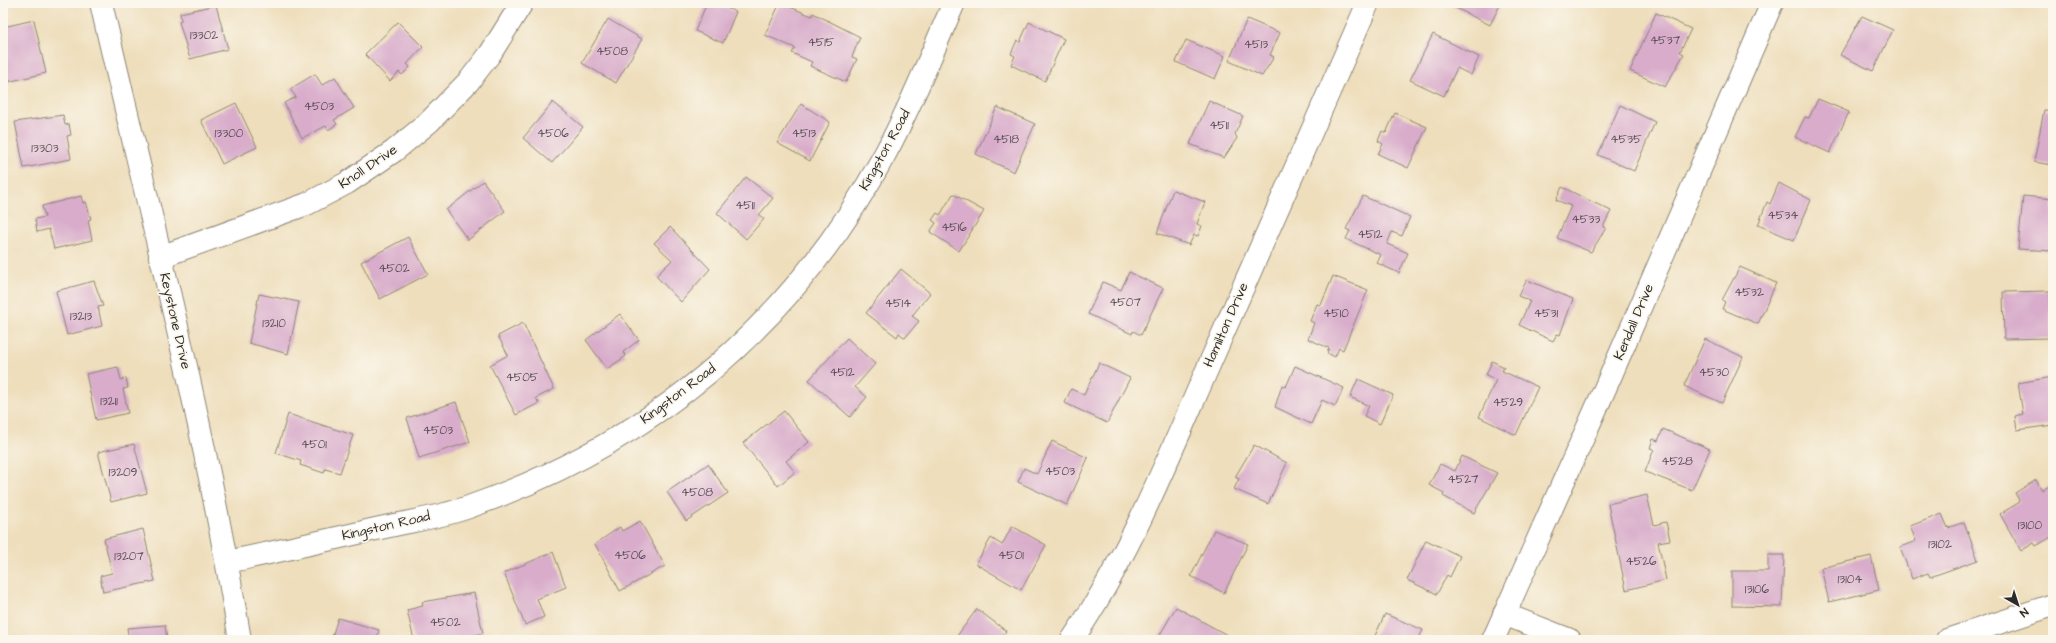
<svg xmlns="http://www.w3.org/2000/svg" width="2056" height="643" font-family="'Architects Daughter',sans-serif">
<style>
.building{fill:#d8acca}
.lines{fill:none;stroke-linecap:round;stroke-linejoin:round}
.street-casing{stroke:#8c8474;stroke-width:24}
.street{stroke:#fff;stroke-width:22}
.labels{text-anchor:middle;dominant-baseline:central;stroke-width:3.5;stroke-linejoin:round;paint-order:stroke}
.number-label{font-size:12px;fill:#564b53}
.street-label{font-size:14px;fill:#2b2b2b;stroke:#fbf7ec}
</style>
<rect width="100%" height="100%" fill="#fbf7ec"/>
<filter id="ink" filterUnits="userSpaceOnUse"><feTurbulence type="fractalNoise" baseFrequency=".025" numOctaves="2"/><feDisplacementMap in="SourceGraphic" scale="8" xChannelSelector="R" yChannelSelector="G"/><feConvolveMatrix kernelMatrix="1 2 1 2 8 2 1 2 1" color-interpolation-filters="sRGB"/></filter>
<filter id="wash" filterUnits="userSpaceOnUse"><feTurbulence type="fractalNoise" baseFrequency=".012" numOctaves="4" result="noise"/><feDisplacementMap in="SourceGraphic" scale="16" xChannelSelector="R" yChannelSelector="G"/><feGaussianBlur stdDeviation="0.9" result="paint"/><feColorMatrix in="noise" values="0 0 0 0 0 0 0 0 0 0 0 0 0 0 0 0 0 1.4 0 .05"/><feComposite in="paint" operator="in"/></filter>
<g filter="url(#wash)">
<rect width="100%" height="100%" fill="#eedebc"/>
<g id="blocks">
<g class="building">
<path d="M707 3H715L736 12 723 43 695 31Z"/>
<path d="M780 3 812 16 813 13 860 37 852 57 857 59 846 82 810 66 812 62 792 53 795 48 765 35Z"/>
<path d="M1454 3H1501L1490 25 1452 6Z"/>
<path d="M216 5 228 49 190 59 179 22 181 21 180 13Z"/>
<path d="M1656 13 1691 29 1680 52 1684 54 1665 87 1630 71Z"/>
<path d="M1862 16 1893 30 1873 71 1840 55Z"/>
<path d="M608 19 642 39 616 83 582 63Z"/>
<path d="M1247 19 1280 33 1270 55 1274 57 1262 76 1229 61Z"/>
<path d="M34 20 46 73 3 83V27Z"/>
<path d="M398 22 423 47 407 64 410 67 402 75 399 72 390 81 365 54Z"/>
<path d="M1029 22 1064 39 1045 81 1011 65 1015 56 1011 54 1017 40 1020 42Z"/>
<path d="M1433 34 1479 57 1471 75 1457 68 1444 96 1410 80Z"/>
<path d="M1186 40 1225 56 1215 79 1176 62Z"/>
<path d="M315 74 322 85 335 77 354 108 334 120 337 124 328 130 326 126 302 138 284 103 296 97 290 89Z"/>
<path d="M1818 99 1849 112 1830 153 1795 137 1805 117 1809 118Z"/>
<path d="M1209 101 1243 116 1235 134 1237 138 1224 158 1190 144Z"/>
<path d="M553 102 583 127 552 163 523 138Z"/>
<path d="M236 103 257 147 222 164 201 120Z"/>
<path d="M801 104 830 122 810 161 777 143Z"/>
<path d="M1620 105 1655 122 1634 171 1598 155Z"/>
<path d="M997 107 1035 124 1014 172 976 154Z"/>
<path d="M2044 110 2053 111V165L2034 162Z"/>
<path d="M1395 113 1427 127 1408 168 1378 154 1383 144 1378 141 1382 131 1386 133Z"/>
<path d="M63 115 65 125 69 124 71 135 67 136 71 159 24 168 15 122Z"/>
<path d="M746 177 773 198 759 215 764 219 746 239 717 213Z"/>
<path d="M483 181 505 211 468 240 446 210Z"/>
<path d="M1779 183 1811 200 1794 240 1758 225 1767 202 1770 204Z"/>
<path d="M1562 187 1611 211 1603 227 1606 228 1591 252 1557 238 1571 206 1556 200Z"/>
<path d="M1173 190 1205 202 1197 224 1202 226 1198 236 1194 235 1189 245 1157 233Z"/>
<path d="M953 194 984 211 959 251 930 232 936 223 932 220 937 213 940 215Z"/>
<path d="M81 196 83 203 86 202 91 219 88 220 92 240 54 249 49 229 37 232 35 219 45 217 42 206Z"/>
<path d="M1363 196 1410 217 1402 236 1392 232 1387 244 1408 253 1399 273 1377 263 1381 255 1346 239 1350 231 1346 229Z"/>
<path d="M2023 196 2053 199V251L2018 249Z"/>
<path d="M670 227 710 269 681 302 656 276 672 260 654 243Z"/>
<path d="M408 237 428 274 380 299 361 262Z"/>
<path d="M1740 267 1776 283 1758 324 1722 309 1725 302 1722 300Z"/>
<path d="M901 269 930 293 912 316 919 321 905 338 899 333 897 337 866 313Z"/>
<path d="M1129 272 1163 288 1141 335 1133 331 1132 334 1088 314 1103 282 1121 290Z"/>
<path d="M1333 276 1368 290 1343 350 1339 348 1335 357 1327 353 1329 348 1308 339 1314 323 1310 321 1317 304 1321 305Z"/>
<path d="M1527 280 1573 299 1560 335 1557 334 1553 341 1519 325 1530 301 1518 296Z"/>
<path d="M94 281 103 306 98 307 102 326 67 335 56 291Z"/>
<path d="M2050 291 2051 338 2004 339 2003 292Z"/>
<path d="M259 294 299 302 288 354 249 343Z"/>
<path d="M620 314 639 340 623 352 626 356 607 369 586 340Z"/>
<path d="M523 323 554 389 536 398 539 403 516 415 490 365 508 355 498 336Z"/>
<path d="M847 338 875 364 855 387 867 397 850 417 809 380Z"/>
<path d="M1705 339 1743 357 1722 403 1684 386Z"/>
<path d="M1492 361 1504 367 1502 371 1538 387 1516 435 1479 417 1496 380 1486 375Z"/>
<path d="M1099 363 1130 378 1107 423 1065 403 1071 389 1084 395Z"/>
<path d="M1295 366 1344 388 1335 406 1322 400 1311 424 1275 407 1282 385 1286 387Z"/>
<path d="M118 367 121 380 126 378 128 388 123 389 128 413 96 420 86 374Z"/>
<path d="M2053 377V425L2017 430 2015 416 2023 414 2018 383Z"/>
<path d="M1358 379 1393 395 1380 424 1364 416 1369 406 1350 397Z"/>
<path d="M456 402 470 442 419 458 407 418Z"/>
<path d="M784 411 809 442 786 461 795 472 778 486 743 443Z"/>
<path d="M288 414 353 435 340 473 325 469 324 473 300 465 301 461 276 453Z"/>
<path d="M1663 429 1710 449 1692 490 1645 472 1654 449 1650 448 1653 439 1658 441Z"/>
<path d="M1052 441 1088 458 1067 505 1018 482 1024 468 1037 474Z"/>
<path d="M134 444 147 493 111 502 98 452Z"/>
<path d="M1254 445 1287 463 1268 504 1234 489 1239 479 1235 477Z"/>
<path d="M1462 456 1497 473 1474 513 1443 496 1444 493 1429 485 1440 464 1455 471Z"/>
<path d="M708 464 728 493 686 521 667 492Z"/>
<path d="M2036 480 2042 490 2053 484V536L2036 546 2034 543 2021 551 2000 514 2020 502 2015 493Z"/>
<path d="M1647 495 1654 525 1666 522 1670 540 1658 542 1666 580 1626 590 1608 504Z"/>
<path d="M1942 514 1948 528 1964 522 1978 560 1930 577 1928 573 1912 579 1900 547 1916 541 1910 526Z"/>
<path d="M640 521 665 566 620 591 595 544 620 527 622 531Z"/>
<path d="M1012 526 1046 545 1021 590 976 564 991 538 1002 545Z"/>
<path d="M143 529 155 581 103 592 100 576 112 573 104 539Z"/>
<path d="M1214 530 1248 544 1224 593 1191 576Z"/>
<path d="M1426 540 1460 556 1450 577 1447 575 1437 594 1407 580Z"/>
<path d="M553 552 566 587 537 599 544 617 525 625 504 573Z"/>
<path d="M1768 555H1784L1782 607 1732 606V571H1768Z"/>
<path d="M1871 556 1879 590 1829 602 1821 568Z"/>
<path d="M474 593 483 633 457 640H414L407 610 423 606 422 602Z"/>
<path d="M1176 607 1227 635 1224 640H1157Z"/>
<path d="M977 609 1006 631 999 640H954Z"/>
<path d="M1385 614 1423 630 1418 640H1373Z"/>
<path d="M338 618 379 630 376 640H331Z"/>
<path d="M165 625 167 640H129L127 628Z"/>
</g>
</g>
</g>
<g filter="url(#ink)">
<use href="#blocks" fill-opacity="0" stroke="#8c8474" stroke-width="1"/>
<g class="lines">
<g class="street-casing">
<g id="street">
<path d="M101 3C150 215 205 426 240 640"/>
<path d="M160 257 307 204 347 183 394 151 429 122 469 81 490 54 522 3"/>
<path d="M227 562C280 551 332 539 385 527 411 521 440 517 466 508 650 444 792 326 885 154 912 105 931 54 954 3"/>
<path d="M1504 614 1570 640"/>
<path d="M1072 640C1128 558 1166 463 1206 372 1260 249 1314 126 1368 3"/>
<path d="M1493 640 1611 375 1772 3"/>
<path d="M1947 640 2053 605"/>
</g>
</g>
<use href="#street" class="street"/>
</g>
</g>
<g class="labels">
<g class="number-label">
<text x="204" y="35">13302</text>
<text x="1665" y="40">4537</text>
<text x="821" y="42">4515</text>
<text x="1256" y="44">4513</text>
<text x="612" y="51">4508</text>
<text x="319" y="106">4503</text>
<text x="1219" y="125">4511</text>
<text x="229" y="133">13300</text>
<text x="553" y="133">4506</text>
<text x="804" y="133">4513</text>
<text x="1006" y="139">4518</text>
<text x="1626" y="139">4535</text>
<text x="45" y="148">13303</text>
<text x="745" y="205">4511</text>
<text x="1783" y="215">4534</text>
<text x="1586" y="219">4533</text>
<text x="954" y="227">4516</text>
<text x="1370" y="234">4512</text>
<text x="394" y="268">4502</text>
<text x="1749" y="292">4532</text>
<text x="1125" y="302">4507</text>
<text x="898" y="303">4514</text>
<text x="1336" y="313">4510</text>
<text x="1546" y="313">4531</text>
<text x="81" y="316">13213</text>
<text x="274" y="323">13210</text>
<text x="842" y="372">4512</text>
<text x="1714" y="372">4530</text>
<text x="522" y="377">4505</text>
<text x="109" y="401">13211</text>
<text x="1508" y="402">4529</text>
<text x="438" y="430">4503</text>
<text x="314" y="444">4501</text>
<text x="1677" y="461">4528</text>
<text x="1060" y="471">4503</text>
<text x="123" y="472">13209</text>
<text x="1463" y="479">4527</text>
<text x="697" y="492">4508</text>
<text x="2030" y="525">13100</text>
<text x="1940" y="544">13102</text>
<text x="630" y="555">4506</text>
<text x="1011" y="555">4501</text>
<text x="129" y="556">13207</text>
<text x="1641" y="561">4526</text>
<text x="1850" y="579">13104</text>
<text x="1757" y="589">13106</text>
<text x="445" y="622">4502</text>
</g>
<g class="street-label">
<text transform="translate(885 150) rotate(-61)">Kingston Road</text>
<text transform="translate(368 167) rotate(-34)">Knoll Drive</text>
<text transform="translate(175 321) rotate(77)">Keystone Drive</text>
<text transform="translate(1634 322) rotate(-67)">Kendall Drive</text>
<text transform="translate(1226 325) rotate(-66)">Hamilton Drive</text>
<text transform="translate(678 394) rotate(-37)">Kingston Road</text>
<text transform="translate(386 526) rotate(-13)">Kingston Road</text>
</g>
</g>
<rect width="2056" height="643" fill="none" stroke="#fbf7ec" stroke-width="16"/>
<g transform="translate(2018 605) rotate(141)" stroke="#fbf7ec" stroke-width="3" paint-order="stroke">
<path d="M0-3L7 15L0 10L-7 15Z" fill="#2b2b2b"/>
<text y="-6" font-size="11" font-weight="bold" text-anchor="middle" fill="#2b2b2b">N</text>
</g>
</svg>
